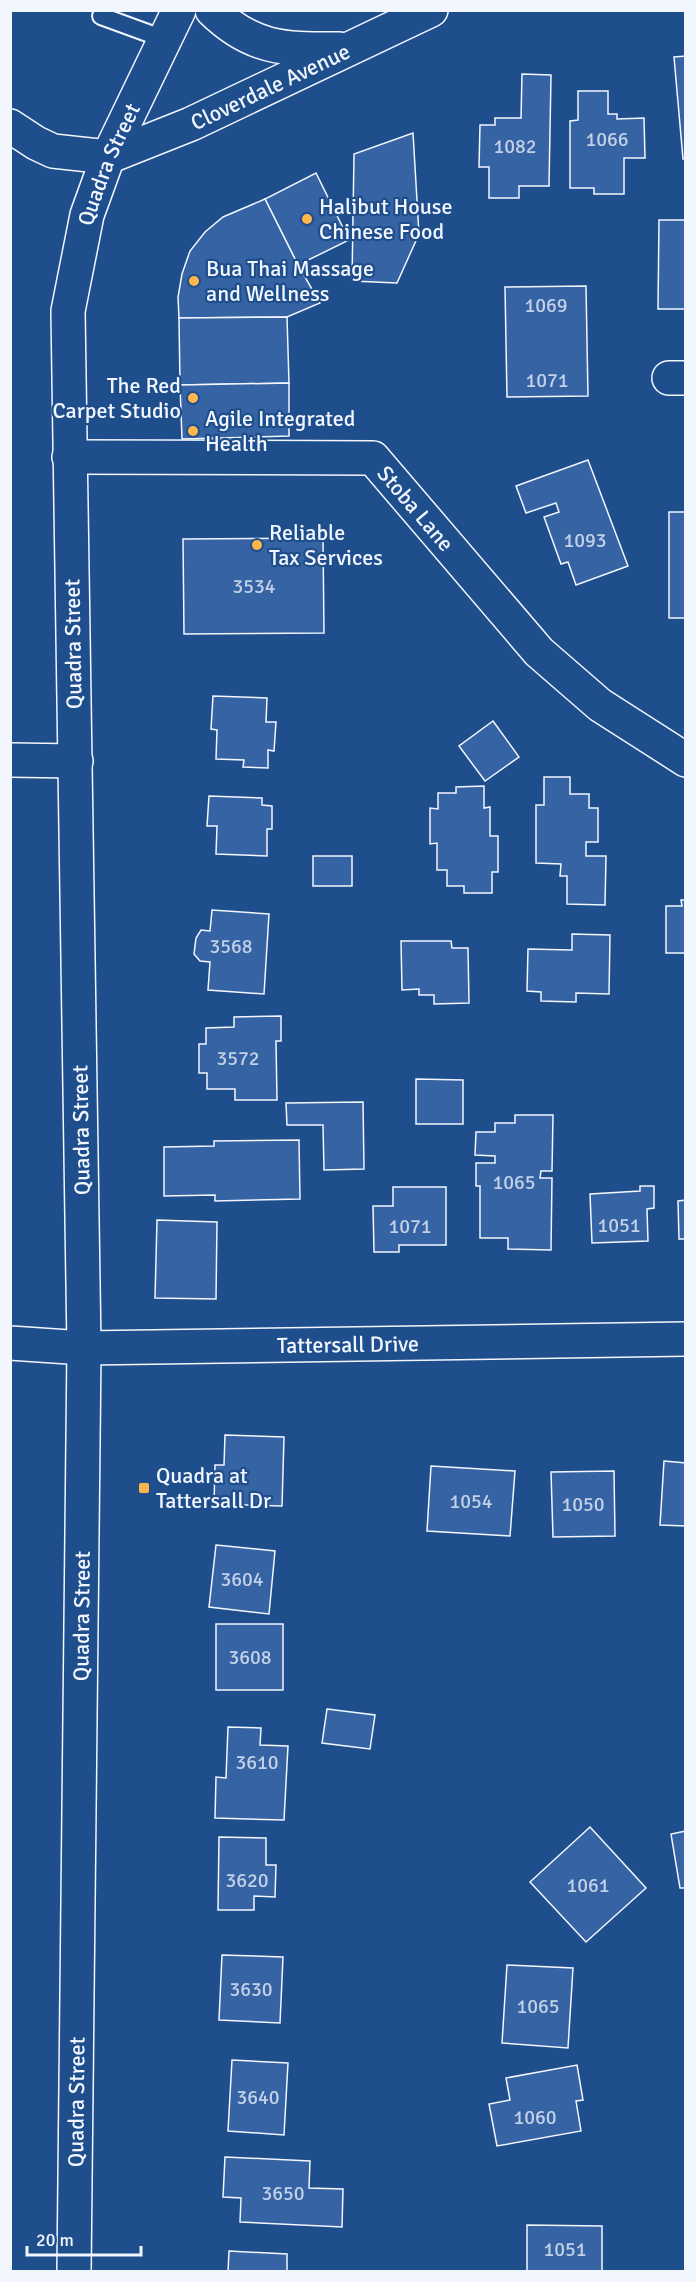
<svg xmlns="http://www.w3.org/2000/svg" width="696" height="2282" font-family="Signika,sans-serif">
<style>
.building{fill:#3563a3;stroke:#f2f6ff;stroke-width:1.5}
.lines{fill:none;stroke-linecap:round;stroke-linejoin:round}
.service-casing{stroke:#f2f6ff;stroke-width:20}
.minor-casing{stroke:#f2f6ff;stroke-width:36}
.tertiary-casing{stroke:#f2f6ff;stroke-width:36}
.secondary-casing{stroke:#f2f6ff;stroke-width:36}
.service{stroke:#1f4e8c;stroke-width:16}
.minor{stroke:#1f4e8c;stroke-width:33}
.tertiary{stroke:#1f4e8c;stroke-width:33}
.secondary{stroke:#1f4e8c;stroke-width:33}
.poi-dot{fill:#ffb74d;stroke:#1f4e8c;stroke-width:2}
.labels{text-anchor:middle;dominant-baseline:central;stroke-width:4.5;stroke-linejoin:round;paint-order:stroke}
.number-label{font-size:20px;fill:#c3d1e8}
.street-label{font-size:22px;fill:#f2f6ff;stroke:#1f4e8c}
.poi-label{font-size:22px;fill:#f2f6ff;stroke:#1f4e8c;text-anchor:start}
</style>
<rect width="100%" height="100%" fill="#1f4e8c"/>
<g class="building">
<path d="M686 56V159H683L674 57Z"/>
<path d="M522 74 551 75 549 186H519V198H489V167H479L480 125H495V118H521Z"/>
<path d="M578 91H608V114H617V119L644 118 645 158H624V194H594V188H570V121L578 120Z"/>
<path d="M413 133 419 234 397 283 352 281 354 154Z"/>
<path d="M316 173 349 240 298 265 265 199Z"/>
<path d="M265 199 298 265 320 303 287 317 179 318 178 297 182 274 190 251 205 232 223 217Z"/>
<path d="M659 220H686V309H658Z"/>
<path d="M586 286 588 396 507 397 505 287Z"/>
<path d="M287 317 289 383 180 385 179 318Z"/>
<path d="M289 383V436L182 439 180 385Z"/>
<path d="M588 460 628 566 576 585 568 562 561 564 544 517 559 512 556 503 526 513 516 486Z"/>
<rect x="669" y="512" width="17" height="106"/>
<path d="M323 538 324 633 184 634 183 539Z"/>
<path d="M213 696 267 698 266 722H276L274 751 268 750V768L243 767 244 760 216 759 217 730 211 729Z"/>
<path d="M493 721 519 757 485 781 459 746Z"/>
<path d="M544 777H570V794H589V808H598V842H586V856H606L605 905 567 904V876H560L561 864 536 863V805H544Z"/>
<path d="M484 786V808L490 807V836H498V872H492V893H464V886H447V870H437V843L430 844V808L438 809V793H456V787Z"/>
<path d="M209 796 262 798V805L272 806V829H267V856L216 854 217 826H207Z"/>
<rect x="313" y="856" width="39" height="30"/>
<path d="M681 900H686V953H666V906H682Z"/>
<path d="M212 910 269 914 264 994 208 990 210 962 200 961 194 954 196 938 201 930 210 931Z"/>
<path d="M572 934 610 935 609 994 576 993V1002L541 1001V992L527 991 528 949 572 950Z"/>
<path d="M401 941H451L452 948H468L469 1003 434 1004V995H419V989L402 990Z"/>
<path d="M281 1016V1041H276L277 1100H235V1089H207V1073H199V1044H206V1028L234 1027V1017Z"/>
<path d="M416 1079 463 1080V1124H416Z"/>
<path d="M363 1102 364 1169 324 1170 323 1125H287L286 1103Z"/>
<path d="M515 1115H553L552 1171H541L540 1178H552L551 1250 508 1249V1238H480V1186H476V1163H495V1156L475 1155 476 1132H495V1123H515Z"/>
<path d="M299 1140 300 1199 215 1201V1195L164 1196V1147L214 1146V1141Z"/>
<path d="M640 1186H654V1208L647 1209 648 1241 592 1243 590 1194 640 1191Z"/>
<path d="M393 1187H446V1245H399V1252H374L373 1206H393Z"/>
<path d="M686 1200V1239H679L678 1201Z"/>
<path d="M157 1220 217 1222 216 1299 155 1298Z"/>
<path d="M225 1435 284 1437 282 1506 214 1504 215 1465H224Z"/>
<path d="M664 1461 686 1463V1526L660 1525Z"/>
<path d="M431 1466 515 1471 510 1536 427 1531Z"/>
<path d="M614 1471 615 1536 553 1537 551 1472Z"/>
<path d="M216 1545 275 1551 269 1614 209 1607Z"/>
<rect x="216" y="1624" width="67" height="66"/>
<path d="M327 1709 375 1715 370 1749 322 1743Z"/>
<path d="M228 1727 261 1728 260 1745 288 1746 284 1820 215 1818 216 1777 226 1778Z"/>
<path d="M590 1827 646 1888 586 1942 530 1882Z"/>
<path d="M686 1831V1888H680L671 1834Z"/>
<path d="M219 1837 266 1838V1865H276L275 1897 254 1896V1910H218Z"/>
<path d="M222 1955 283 1957 280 2023 219 2020Z"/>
<path d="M507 1965 573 1968 568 2048 502 2043Z"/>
<path d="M232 2060 288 2063 284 2135 228 2131Z"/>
<path d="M577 2065 583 2100 576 2101 581 2131 497 2146 489 2104 510 2100 506 2078Z"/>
<path d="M225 2157 310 2161 309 2188 343 2189 342 2227 240 2222 241 2198 223 2197Z"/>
<path d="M527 2225 602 2226V2272H527Z"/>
<path d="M229 2251 287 2254V2272H228Z"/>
</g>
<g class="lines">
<g class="service-casing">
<path id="service" d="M101 16 164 39"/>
</g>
<g class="minor-casing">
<g id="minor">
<path d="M669 378H686"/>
<path id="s1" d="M69 457 373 458 539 652 600 705 686 760"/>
<path d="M10 760 76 761"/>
</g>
</g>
<g class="tertiary-casing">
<path id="tertiary" d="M10 1343 84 1348"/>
</g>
<g class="secondary-casing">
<g id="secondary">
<path d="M212 10C253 50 285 49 339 49"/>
<path id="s2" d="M10 126 36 143 53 151 108 157 191 124 431 10"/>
<path id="s3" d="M84 1348 686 1339"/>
<path id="s4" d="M74 2272 84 1348 68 311 87 215 108 157 179 10"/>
</g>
</g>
<use href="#service" class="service"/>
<use href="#minor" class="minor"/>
<use href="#tertiary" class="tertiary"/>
<use href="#secondary" class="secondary"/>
</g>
<g class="poi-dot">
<circle cx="307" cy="219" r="6"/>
<circle cx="194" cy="281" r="6"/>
<circle cx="193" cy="398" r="6"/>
<circle cx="193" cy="431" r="6"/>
<circle cx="257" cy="545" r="6"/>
<rect x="138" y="1482" width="12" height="12" rx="3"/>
</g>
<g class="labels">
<g class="number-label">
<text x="607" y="139">1066</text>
<text x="515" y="146">1082</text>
<text x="546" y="305">1069</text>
<text x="547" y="380">1071</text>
<text x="585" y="540">1093</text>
<text x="254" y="586">3534</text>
<text x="231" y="946">3568</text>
<text x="238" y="1058">3572</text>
<text x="514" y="1182">1065</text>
<text x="619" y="1225">1051</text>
<text x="410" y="1226">1071</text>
<text x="471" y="1501">1054</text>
<text x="583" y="1504">1050</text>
<text x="242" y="1579">3604</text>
<text x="250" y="1657">3608</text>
<text x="257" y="1762">3610</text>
<text x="247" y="1880">3620</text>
<text x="588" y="1885">1061</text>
<text x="251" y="1989">3630</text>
<text x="538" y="2006">1065</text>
<text x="258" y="2097">3640</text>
<text x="535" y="2117">1060</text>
<text x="283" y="2193">3650</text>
<text x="565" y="2249">1051</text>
</g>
<g class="street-label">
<text stroke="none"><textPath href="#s2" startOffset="282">Cloverdale Avenue</textPath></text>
<text stroke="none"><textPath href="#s4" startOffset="2114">Quadra Street</textPath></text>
<text stroke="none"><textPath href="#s1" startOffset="370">Stoba Lane</textPath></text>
<text transform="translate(73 644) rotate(-91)">Quadra Street</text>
<text transform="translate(81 1130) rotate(-91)">Quadra Street</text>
<text stroke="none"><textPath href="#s3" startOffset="264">Tattersall Drive</textPath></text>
<text stroke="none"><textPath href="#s4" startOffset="656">Quadra Street</textPath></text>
<text stroke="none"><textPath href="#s4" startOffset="170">Quadra Street</textPath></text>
</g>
<g class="poi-label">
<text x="319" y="206">Halibut House<tspan x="319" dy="25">Chinese Food</tspan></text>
<text x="206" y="268">Bua Thai Massage<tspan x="206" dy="25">and Wellness</tspan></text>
<text x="181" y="385" text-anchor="end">The Red<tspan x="181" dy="25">Carpet Studio</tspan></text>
<text x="205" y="418">Agile Integrated<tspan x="205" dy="25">Health</tspan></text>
<text x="269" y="532">Reliable<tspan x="269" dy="25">Tax Services</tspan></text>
<text x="156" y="1475">Quadra at<tspan x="156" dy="25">Tattersall Dr</tspan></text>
</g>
</g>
<rect width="696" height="2282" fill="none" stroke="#f2f6ff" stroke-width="24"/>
<path d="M27 2246v9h114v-9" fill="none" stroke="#f2f6ff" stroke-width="3"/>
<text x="36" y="2246" font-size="18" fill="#f2f6ff" stroke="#1f4e8c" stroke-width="4.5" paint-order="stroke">20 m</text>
</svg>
